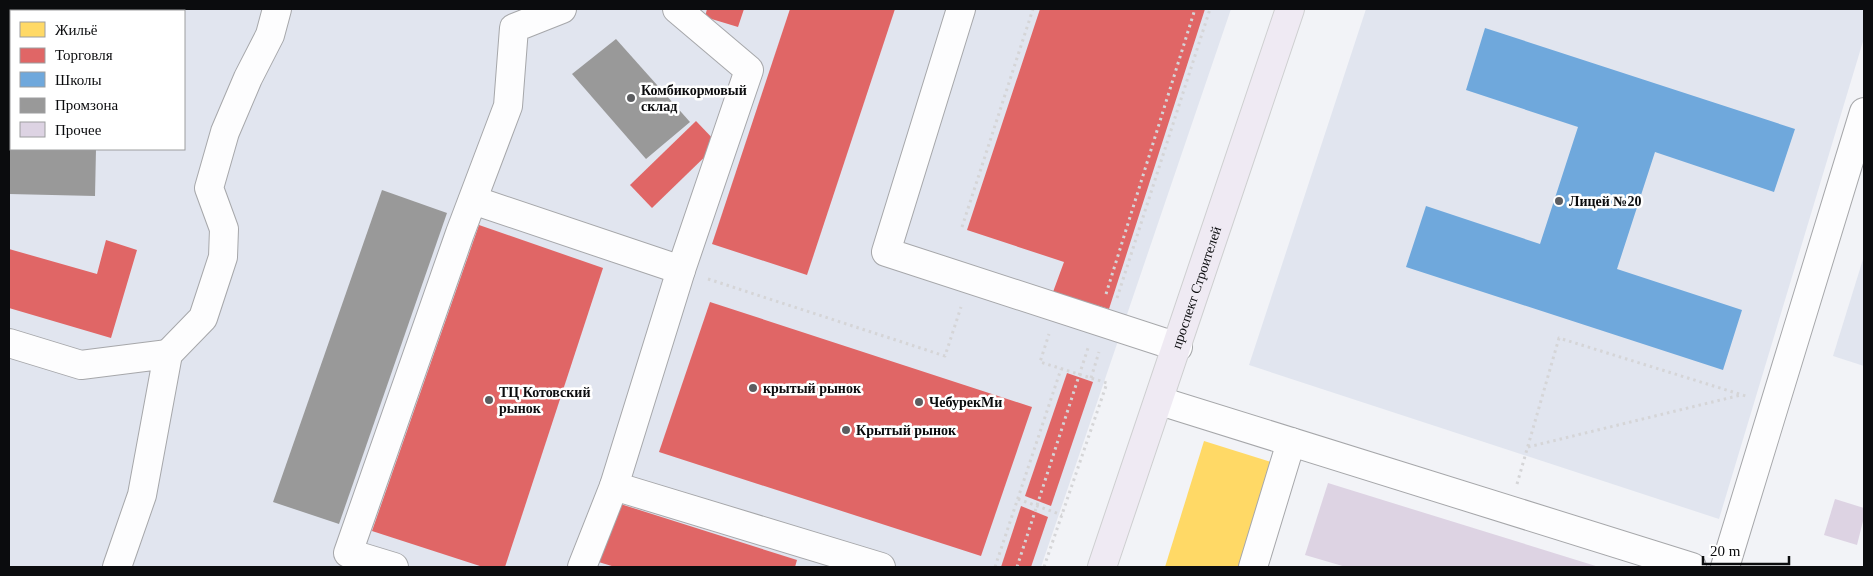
<svg xmlns="http://www.w3.org/2000/svg" width="1873" height="576" font-family="'Times New Roman',serif">
<style>
.built{fill:#e1e5ef;fill-rule:evenodd}
.homes{fill:#ffd966}
.shops{fill:#e06666}
.schools{fill:#6fa8dc}
.industry{fill:#999}
.building{fill:#ddd3e3}
.lines{fill:none;stroke-linecap:round;stroke-linejoin:round}
.minor-casing{stroke:#a6a7aa;stroke-width:30}
.major-casing{stroke:#cecfd0;stroke-width:30}
.path{stroke:#d5d5d7;stroke-width:3;stroke-dasharray:2.5 4;stroke-linecap:butt}
.minor{stroke:#fdfdfe;stroke-width:28}
.major{stroke:#efeaf3;stroke-width:28}
.poi-dot{fill:#5c5d60;stroke:#fff;stroke-width:2}
.labels{text-anchor:middle;dominant-baseline:central;stroke-width:5;stroke-linejoin:round;paint-order:stroke}
.poi-label{font-size:14px;font-weight:bold;fill:#0b0c0e;stroke:#fff;text-anchor:start}
.street-label{font-size:14px;fill:#0b0c0e;stroke:#fff}
</style>
<rect width="100%" height="100%" fill="#f2f3f7"/>
<g class="built">
<path d="M9 9H1231L1041 567H9ZM11 11H184V149H11Z"/>
<path d="M1366 9H1864V38L1719 519 1249 365Z"/>
<path d="M1864 256V366L1833 356Z"/>
</g>
<path class="homes" d="M1204 441 1271 462 1239 567H1165Z"/>
<g class="shops">
<path d="M707 9H744L738 27 705 17Z"/>
<path d="M790 9H895L807 275 712 244Z"/>
<path d="M1040 9H1205L1109 309 1053 292 1064 262 967 230Z"/>
<path d="M696 121 718 144 652 208 630 185Z"/>
<path d="M479 225 603 268 505 567H483L372 531Z"/>
<path d="M106 240 137 250 111 338 9 308V249L97 274Z"/>
<path d="M710 302 1032 407 981 556 659 452Z"/>
<path d="M1067 373 1093 382 1051 506 1025 496Z"/>
<path d="M611 501 797 560 795 567H615L592 560Z"/>
<path d="M1021 506 1048 517 1031 567H1001Z"/>
</g>
<path class="schools" d="M1485 28 1795 129 1774 192 1655 152 1617 269 1742 310 1723 370 1406 267 1426 206 1540 244 1578 127 1466 90Z"/>
<g class="industry">
<path d="M9 34H11V149H96L95 196 9 194Z"/>
<path d="M616 39 690 122 646 159 572 74Z"/>
<path d="M382 190 447 213 339 524 273 502Z"/>
</g>
<g class="building">
<path d="M1328 483 1599 567H1346L1305 555Z"/>
<path d="M1835 499 1864 508V517L1857 545 1824 535Z"/>
</g>
<g class="lines">
<g class="minor-casing">
<g id="minor">
<path d="M677 9 749 70 681 270 614 486 881 567"/>
<path d="M961 9 886 252 1178 347"/>
<path d="M473 200 681 270"/>
<path d="M9 343 81 365 168 354 142 495 117 567"/>
<path d="M168 354 203 318 223 257 224 229 209 188 225 132 248 78 270 35 277 9"/>
<path d="M1160 401 1692 567"/>
<path d="M394 567 348 553 460 233 508 106 514 28 562 9"/>
<path d="M582 567 614 486"/>
<path d="M1253 567 1291 442"/>
<path d="M1725 567 1864 112"/>
</g>
</g>
<g class="major-casing">
<g id="major">
<path id="s1" d="M1102 567 1290 9"/>
</g>
</g>
<g class="path">
<path d="M962 227 1033 9"/>
<path d="M708 279 945 356 961 307"/>
<path d="M1106 294 1195 9"/>
<path d="M1117 298 1210 9"/>
<path d="M1091 378 1099 352"/>
<path d="M1528 447 1741 395"/>
<path d="M1517 484 1559 338 1749 397"/>
<path d="M1018 499 1062 515"/>
<path d="M995 567 1061 369"/>
<path d="M1017 567 1088 348"/>
<path d="M1044 567 1107 383 1040 362 1049 334"/>
</g>
<use href="#minor" class="minor"/>
<use href="#major" class="major"/>
</g>
<g class="poi-dot">
<circle cx="631" cy="98" r="5"/>
<circle cx="1559" cy="201" r="5"/>
<circle cx="753" cy="388" r="5"/>
<circle cx="489" cy="400" r="5"/>
<circle cx="919" cy="402" r="5"/>
<circle cx="846" cy="430" r="5"/>
</g>
<g class="labels">
<g class="poi-label">
<text x="641" y="90">Комбикормовый<tspan x="641" dy="16">склад</tspan></text>
<text x="1569" y="201">Лицей №20</text>
<text x="763" y="388">крытый рынок</text>
<text x="499" y="392">ТЦ Котовский<tspan x="499" dy="16">рынок</tspan></text>
<text x="929" y="402">ЧебурекМи</text>
<text x="856" y="430">Крытый рынок</text>
</g>
<g class="street-label">
<text stroke="none"><textPath href="#s1" startOffset="295">проспект Строителей</textPath></text>
</g>
</g>
<rect width="1873" height="576" fill="none" stroke="#0b0c0e" stroke-width="20"/>
<rect x="10" y="10" width="175" height="140" fill="#ffffff" stroke="#9d9e9f"/>
<rect x="20" y="22" width="25" height="15" fill="#ffd966" stroke="#9d9e9f"/>
<text x="55" y="35" font-size="15" fill="#0b0c0e">Жильё</text>
<rect x="20" y="48" width="25" height="15" fill="#e06666" stroke="#9d9e9f"/>
<text x="55" y="60" font-size="15" fill="#0b0c0e">Торговля</text>
<rect x="20" y="72" width="25" height="15" fill="#6fa8dc" stroke="#9d9e9f"/>
<text x="55" y="85" font-size="15" fill="#0b0c0e">Школы</text>
<rect x="20" y="98" width="25" height="15" fill="#999999" stroke="#9d9e9f"/>
<text x="55" y="110" font-size="15" fill="#0b0c0e">Промзона</text>
<rect x="20" y="122" width="25" height="15" fill="#ddd3e3" stroke="#9d9e9f"/>
<text x="55" y="135" font-size="15" fill="#0b0c0e">Прочее</text>
<path d="M1703 556v8h86v-8" fill="none" stroke="#0b0c0e" stroke-width="2.5"/>
<text x="1710" y="556" font-size="15" fill="#0b0c0e" stroke="#ffffff" stroke-width="4" paint-order="stroke">20 m</text>
</svg>
